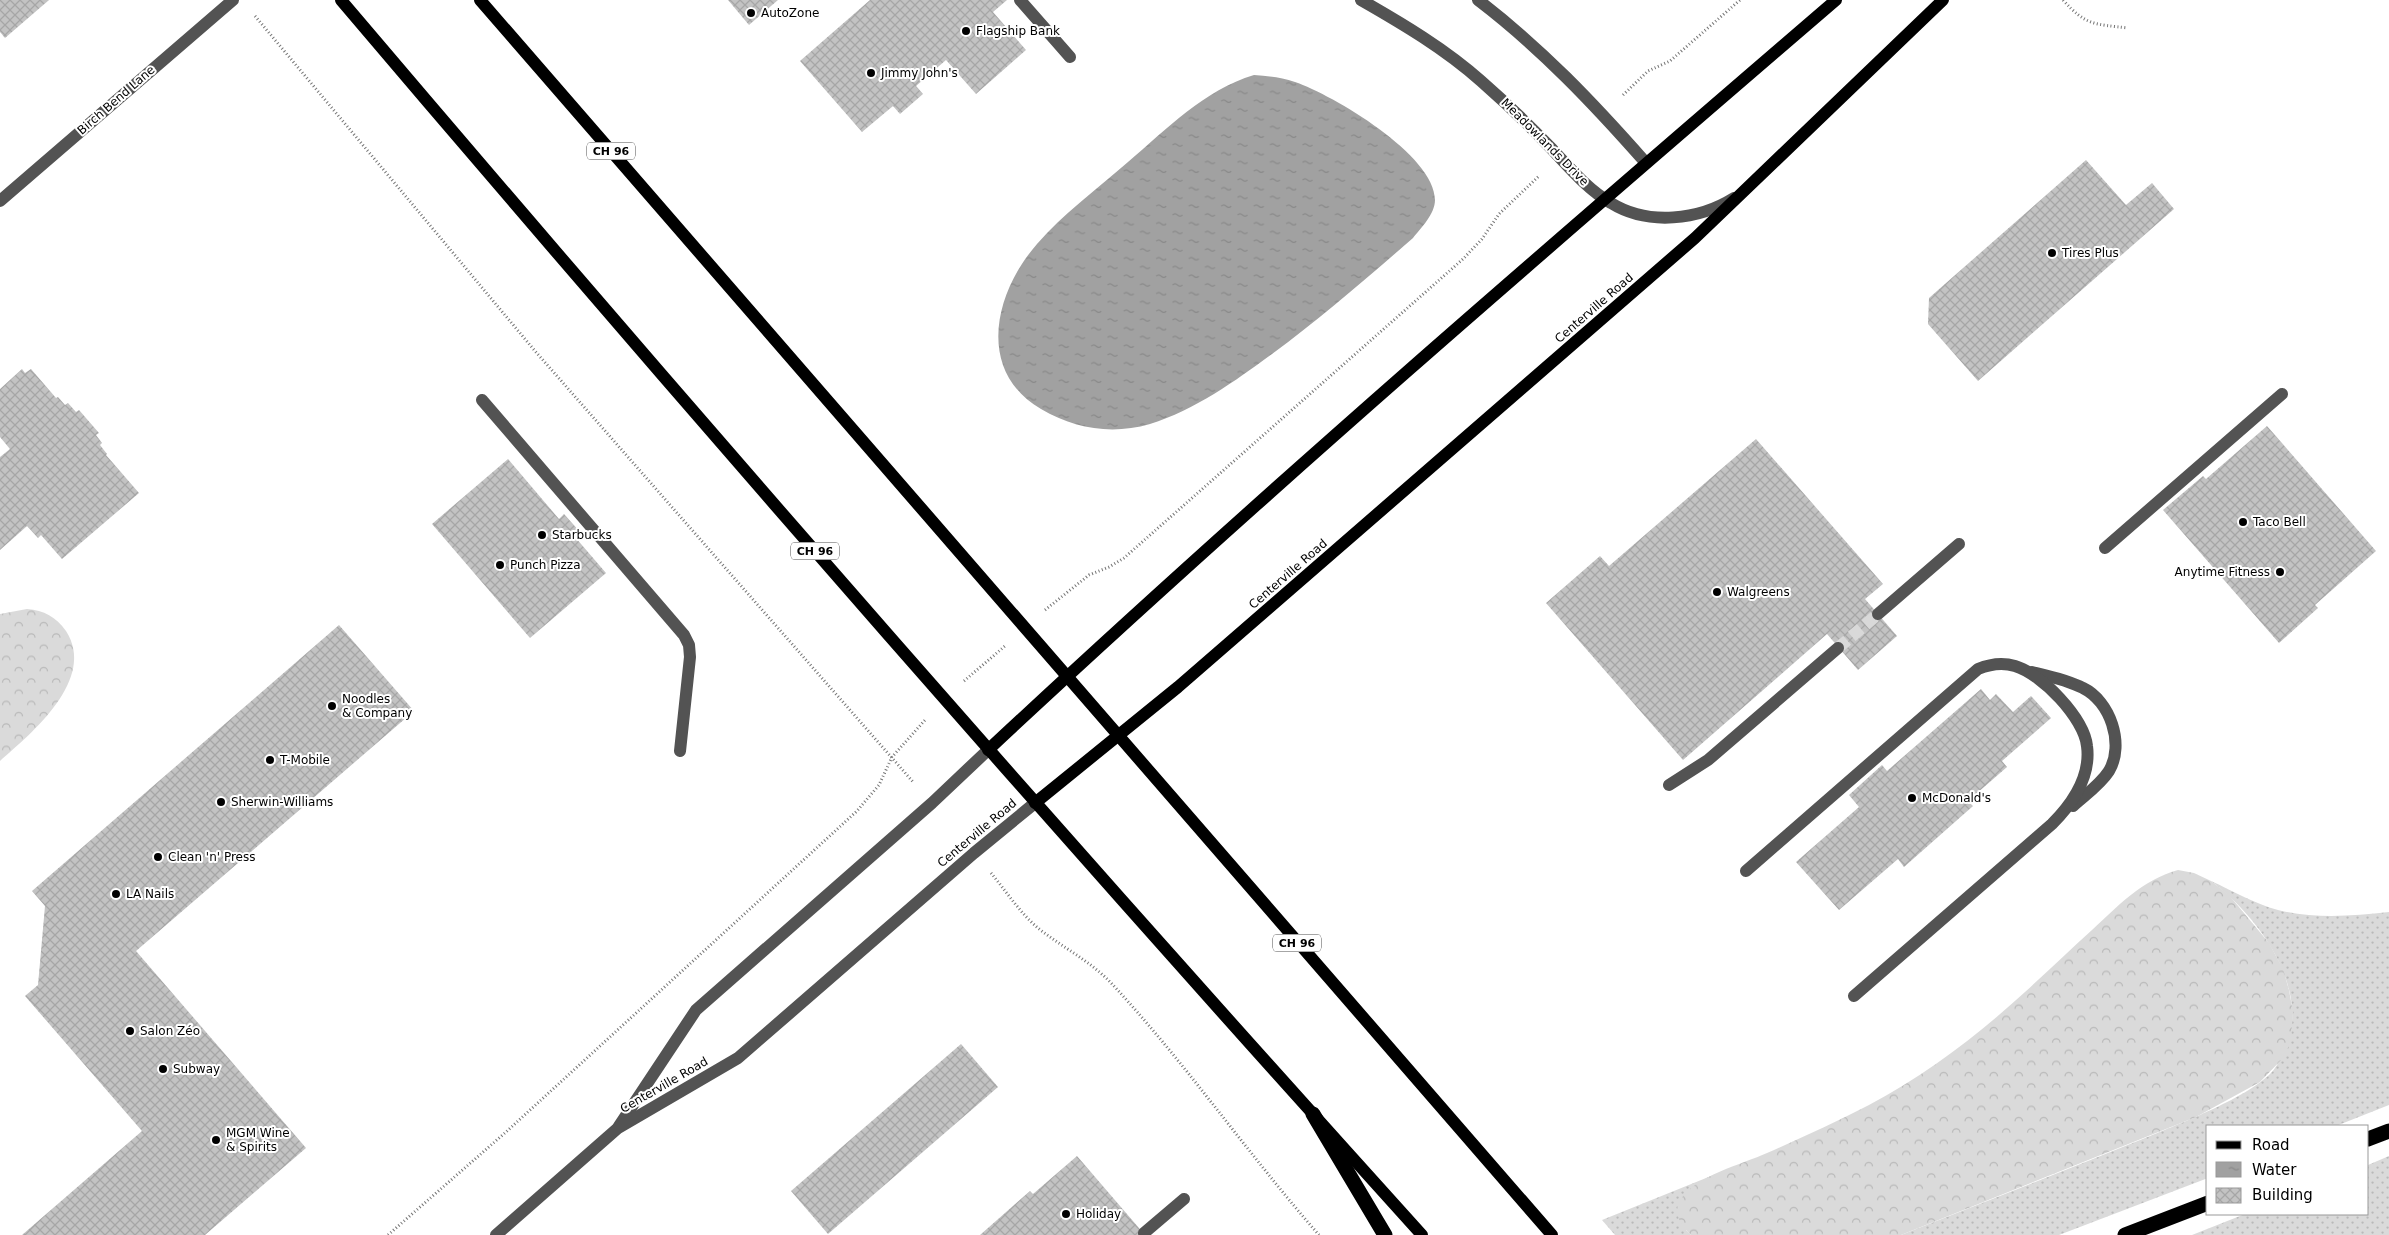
<svg xmlns="http://www.w3.org/2000/svg" width="2389" height="1235" font-family="'DejaVu Sans',sans-serif">
<style>
.grass{fill:url(#grass-dots)}
.forest{fill:url(#forest-crowns)}
.water{fill:url(#water-ripples)}
.building{fill:url(#building-cross-hatch)}
.lines{fill:none;stroke-linecap:round;stroke-linejoin:round}
.minor-tunnel{stroke:#d9d9d9;stroke-width:12;stroke-dasharray:12 6;stroke-linecap:butt}
.path{stroke:#757575;stroke-width:3;stroke-dasharray:1 2.5;stroke-linecap:butt}
.minor{stroke:#535353;stroke-width:12}
.major{stroke:#000;stroke-width:12}
.highway{stroke:#000;stroke-width:15}
.poi-dot{fill:#000;stroke:#fff;stroke-width:2}
.labels{text-anchor:middle;dominant-baseline:central;stroke-width:4;stroke-linejoin:round;paint-order:stroke}
.shield{fill:#fff;stroke:#4c4c4c;stroke-width:1}
.shield-label{font-size:11px;font-weight:bold;fill:#000}
.poi-label{font-size:12px;fill:#000;stroke:#fff;text-anchor:start}
.street-label{font-size:12px;fill:#000;stroke:#fff}
</style>
<defs>
<pattern id="grass-dots" width="8" height="8" patternUnits="userSpaceOnUse" patternTransform="scale(1.25)"><rect width="8" height="8" fill="#dadada"/><path d="M2 2h.1M6 6h.1" fill="none" stroke="#b9b9b9" stroke-width="1.8" stroke-linecap="round"/></pattern>
<pattern id="forest-crowns" width="20" height="18" patternUnits="userSpaceOnUse" patternTransform="scale(1.25)"><rect width="20" height="18" fill="#dadada"/><path d="M2 6a3 3 0 1 1 6 0M12 15a3 3 0 1 1 6 0" fill="none" stroke="#b9b9b9"/></pattern>
<pattern id="water-ripples" width="26" height="14" patternUnits="userSpaceOnUse" patternTransform="scale(1.25)"><rect width="26" height="14" fill="#a1a1a1"/><path d="M2 4q2-2 4 0t4 0M15 11q2-2 4 0t4 0" fill="none" stroke="#898989"/></pattern>
<pattern id="building-cross-hatch" width="8" height="8" patternUnits="userSpaceOnUse" patternTransform="scale(1.25)"><rect width="8" height="8" fill="#c3c3c3"/><path d="M0 0l8 8M0 8l8-8" fill="none" stroke="#a6a6a6"/></pattern>
</defs>
<rect width="100%" height="100%" fill="#fff"/>
<g class="grass">
<path d="M2211 881C2233 891 2255 904 2278 910 2315 919 2352 916 2389 912V1105L2336 1126H2208V1178L2059 1235H1901C1984 1202 2067 1170 2150 1136 2181 1123 2257 1094 2275 1068 2322 1003 2264 921 2211 881Z"/>
<path d="M2389 1156V1235H2192L2245 1214H2368V1165Z"/>
<path d="M1716 1174 1689 1190 1686 1230 1691 1235H1615L1602 1220Z"/>
</g>
<g class="forest">
<path d="M27 609C44 610 56 617 66 631 97 679 32 733 0 761V614Z"/>
<path d="M2178 870 2194 873 2211 881 2229 895 2269 943 2283 969 2289 990 2293 1012 2291 1039 2285 1056 2260 1082 2196 1117 1901 1235H1691C1681 1226 1672 1212 1681 1199 1695 1176 1743 1164 1767 1153 1801 1138 1836 1122 1869 1105 1926 1075 1978 1035 2025 992 2048 971 2070 950 2092 930 2118 906 2142 880 2178 870Z"/>
</g>
<path class="water" d="M1254 75C1268 76 1281 77 1295 82 1333 95 1435 155 1435 200 1435 214 1421 228 1413 238 1367 278 1321 318 1272 354 1235 381 1195 410 1150 424 1112 435 1075 429 1041 409 976 371 994 293 1037 244 1063 214 1097 189 1128 162 1167 129 1204 90 1254 75Z"/>
<g class="building">
<path d="M0 0H49L5 38 0 32Z"/>
<path d="M728 0H778L749 25Z"/>
<path d="M870 0H1007L993 12 1026 50 976 94 946 60 916 86 923 94 900 114 893 106 862 132 800 61Z"/>
<path d="M2086 160 2126 205 2152 183 2174 209 1978 381 1928 324 1929 298Z"/>
<path d="M22 369 25 373 31 369 56 398 58 397 65 405 68 403 76 412 79 410 99 433 96 435 102 443 100 445 107 454 106 455 139 493 62 559 41 535 38 538 27 526 0 550V457L10 449 0 437V389Z"/>
<path d="M2267 426 2376 551 2315 605 2318 608 2279 643 2163 510 2203 476 2206 479Z"/>
<path d="M1756 439 1883 584 1865 599 1897 636 1858 670 1827 634 1683 760 1546 603 1600 556 1609 566Z"/>
<path d="M508 459 559 519 564 514 580 532 575 537 606 573 530 638 432 524Z"/>
<path d="M339 625 414 711 136 951 306 1148 205 1235H22L142 1131 25 996 38 985 45 906 32 891Z"/>
<path d="M1981 689 1990 700 1996 694 2013 712 2031 696 2051 718 2002 761 2007 767 1968 801 1973 806 1904 867 1898 859 1839 910 1796 862 1859 807 1849 795 1882 765 1887 771Z"/>
<path d="M961 1044 998 1087 828 1234 791 1191Z"/>
<path d="M1077 1156 1145 1235H980L1030 1191 1033 1194Z"/>
</g>
<g class="lines">
<path class="minor-tunnel" d="M1838 648 1878 614"/>
<g class="path">
<path d="M2063 0C2086 26 2095 24 2128 28"/>
<path d="M255 16 535 351 914 783"/>
<path d="M1623 95 1648 71 1670 61 1740 0"/>
<path d="M1045 610 1089 575 1109 567 1124 558 1463 259 1482 239 1499 214 1539 176"/>
<path d="M964 681 1005 646"/>
<path d="M991 873C1006 891 1020 913 1038 928 1063 948 1091 961 1113 985 1187 1065 1248 1154 1319 1235"/>
<path d="M388 1235 506 1132 857 811 879 785 892 757 926 719"/>
</g>
<g class="minor">
<path d="M1020 0 1070 57"/>
<path d="M1361 0C1403 24 1445 49 1481 81 1505 102 1528 124 1550 147 1568 166 1587 189 1611 203 1648 226 1699 220 1734 198"/>
<path d="M1478 0C1541 48 1594 104 1646 163"/>
<path d="M0 201 233 0"/>
<path d="M482 400 684 635 689 645 690 657 680 751"/>
<path d="M2105 548 2282 394"/>
<path d="M1878 614 1959 544"/>
<path d="M2032 672C2049 676 2068 680 2083 688 2110 701 2125 744 2109 771 2100 785 2085 795 2073 806"/>
<path d="M1669 785 1708 760 1838 648"/>
<path d="M1746 871 1978 669C1990 664 2002 662 2015 666 2042 674 2084 718 2087 746 2091 776 2072 804 2052 824L1854 996"/>
<path d="M619 1126 696 1010 932 803 988 750"/>
<path d="M1144 1233 1184 1199"/>
<path d="M496 1235 618 1128 738 1058 974 853 1035 803"/>
</g>
<g class="major">
<path d="M341 0C695 417 1055 829 1422 1235"/>
<path d="M480 0 1552 1235"/>
<path d="M988 750C1264 492 1550 246 1836 0"/>
<path d="M1035 803 1178 687 1695 238 1943 0"/>
</g>
<g class="highway">
<path d="M1313 1114 1385 1235"/>
<path d="M2368 1139 2389 1131"/>
<path d="M2125 1235 2208 1203"/>
</g>
</g>
<g class="poi-dot">
<circle cx="751" cy="13" r="5"/>
<circle cx="966" cy="31" r="5"/>
<circle cx="871" cy="73" r="5"/>
<circle cx="2052" cy="253" r="5"/>
<circle cx="2243" cy="522" r="5"/>
<circle cx="542" cy="535" r="5"/>
<circle cx="500" cy="565" r="5"/>
<circle cx="2280" cy="572" r="5"/>
<circle cx="1717" cy="592" r="5"/>
<circle cx="332" cy="706" r="5"/>
<circle cx="270" cy="760" r="5"/>
<circle cx="1912" cy="798" r="5"/>
<circle cx="221" cy="802" r="5"/>
<circle cx="158" cy="857" r="5"/>
<circle cx="116" cy="894" r="5"/>
<circle cx="130" cy="1031" r="5"/>
<circle cx="163" cy="1069" r="5"/>
<circle cx="216" cy="1140" r="5"/>
<circle cx="1066" cy="1214" r="5"/>
</g>
<g class="labels">
<g class="shield">
<rect x="587" y="142.5" width="48" height="17" rx="4"/>
<rect x="791" y="542.5" width="48" height="17" rx="4"/>
<rect x="1273" y="934.5" width="48" height="17" rx="4"/>
</g>
<g class="shield-label">
<text x="611" y="151">CH 96</text>
<text x="815" y="551">CH 96</text>
<text x="1297" y="943">CH 96</text>
</g>
<g class="poi-label">
<text x="761" y="13">AutoZone</text>
<text x="976" y="31">Flagship Bank</text>
<text x="881" y="73">Jimmy John's</text>
<text x="2062" y="253">Tires Plus</text>
<text x="2253" y="522">Taco Bell</text>
<text x="552" y="535">Starbucks</text>
<text x="510" y="565">Punch Pizza</text>
<text x="2270" y="572" text-anchor="end">Anytime Fitness</text>
<text x="1727" y="592">Walgreens</text>
<text x="342" y="699">Noodles<tspan x="342" dy="14">&amp; Company</tspan></text>
<text x="280" y="760">T-Mobile</text>
<text x="1922" y="798">McDonald's</text>
<text x="231" y="802">Sherwin-Williams</text>
<text x="168" y="857">Clean 'n' Press</text>
<text x="126" y="894">LA Nails</text>
<text x="140" y="1031">Salon Zéo</text>
<text x="173" y="1069">Subway</text>
<text x="226" y="1133">MGM Wine<tspan x="226" dy="14">&amp; Spirits</tspan></text>
<text x="1076" y="1214">Holiday</text>
</g>
<g class="street-label">
<text transform="translate(116 100) rotate(-41)">Birch Bend Lane</text>
<text transform="translate(1545 142) rotate(45)">Meadowlands Drive</text>
<text transform="translate(1594 308) rotate(-41)">Centerville Road</text>
<text transform="translate(1288 574) rotate(-41)">Centerville Road</text>
<text transform="translate(977 833) rotate(-40)">Centerville Road</text>
<text transform="translate(664 1085) rotate(-30)">Centerville Road</text>
</g>
</g>
<rect x="2206" y="1125" width="162" height="90" fill="#ffffff" stroke="#999999"/>
<rect x="2216" y="1141" width="25" height="8" fill="#000000" stroke="#999999"/>
<text x="2252" y="1150" font-size="15" fill="#000000">Road</text>
<rect x="2216" y="1162" width="25" height="15" fill="url(#water-ripples)" stroke="#999999"/>
<text x="2252" y="1175" font-size="15" fill="#000000">Water</text>
<rect x="2216" y="1188" width="25" height="15" fill="url(#building-cross-hatch)" stroke="#999999"/>
<text x="2252" y="1200" font-size="15" fill="#000000">Building</text>
</svg>
